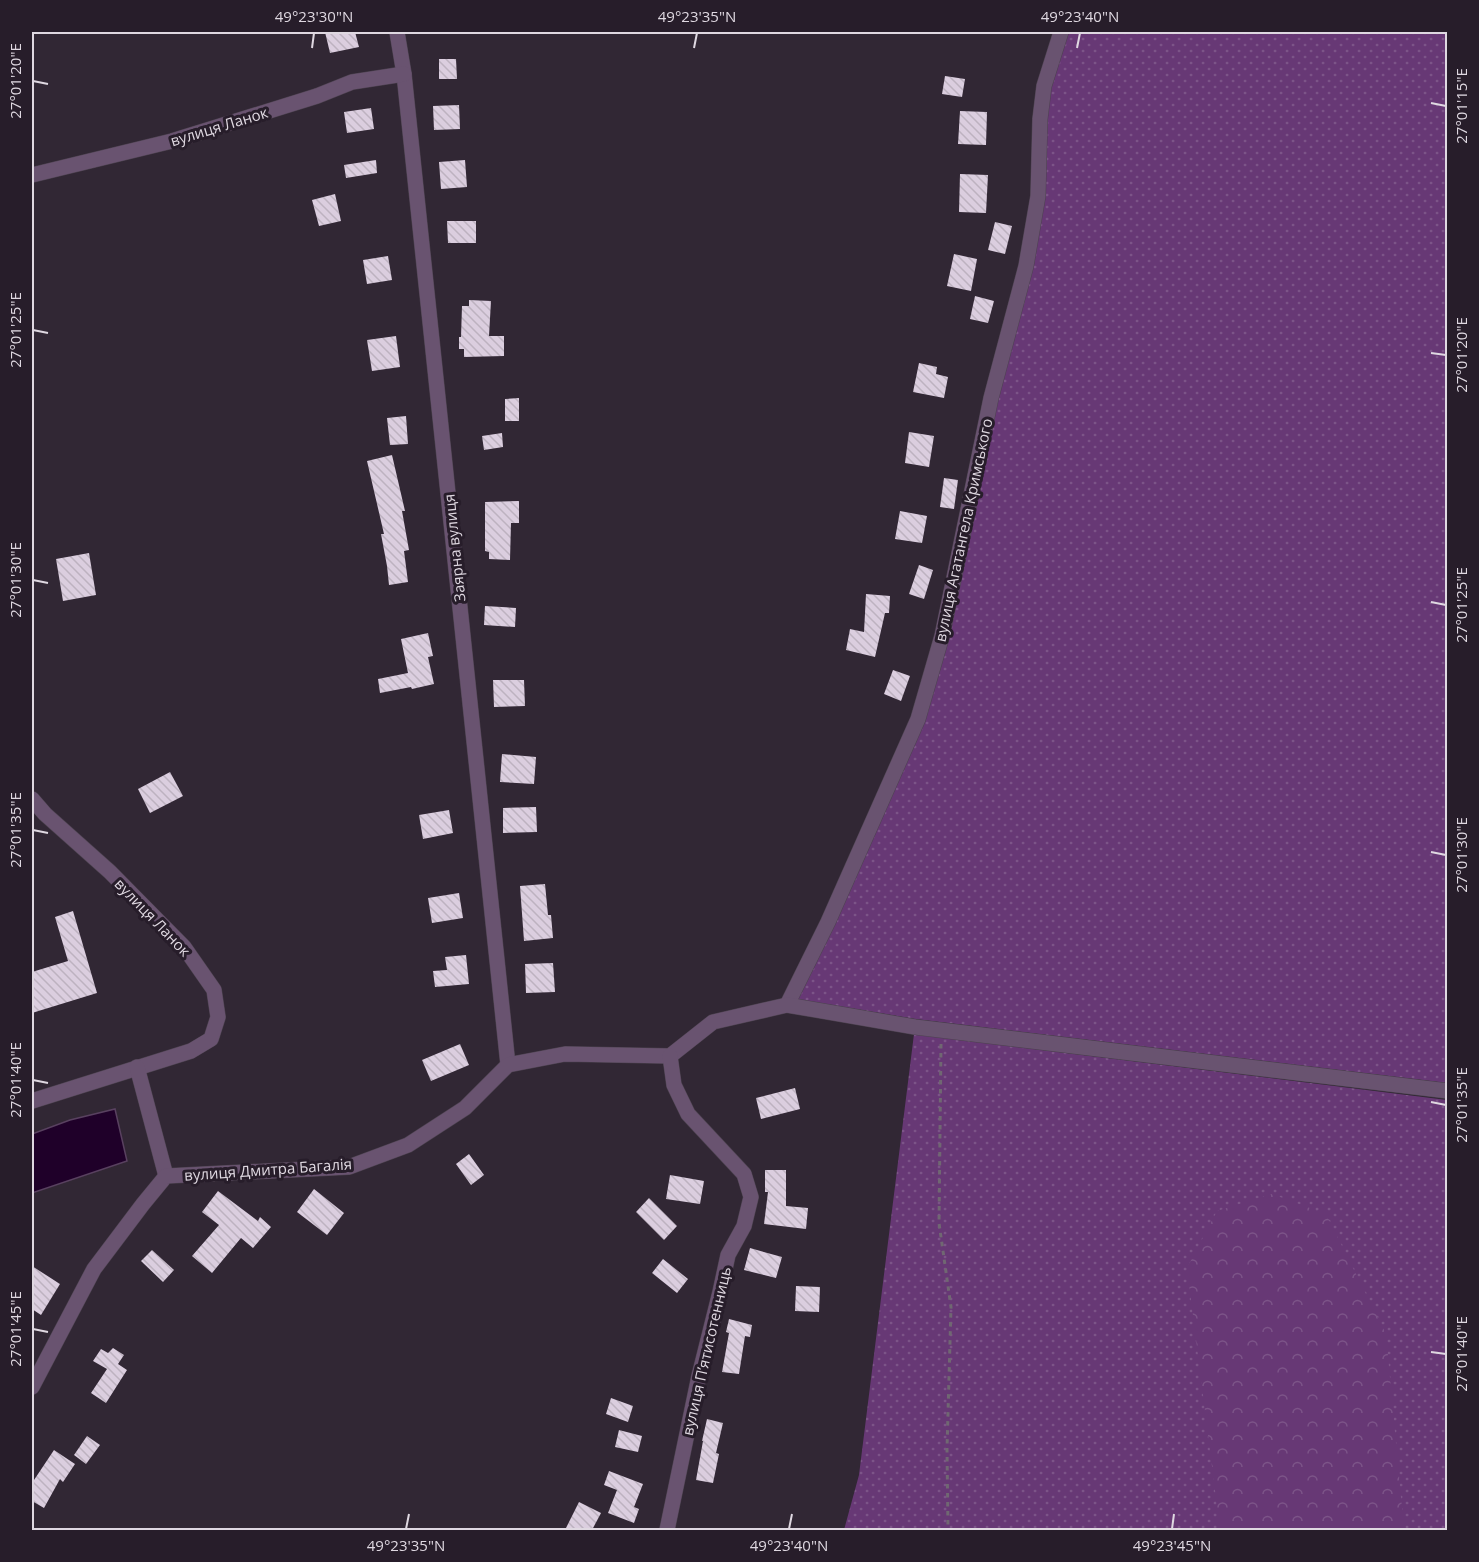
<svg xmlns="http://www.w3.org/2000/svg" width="1479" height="1562" font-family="'Open Sans',sans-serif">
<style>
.grass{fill:url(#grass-dots)}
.forest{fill:url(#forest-crowns)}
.water{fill:#1f0029;stroke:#594160;stroke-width:1.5}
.building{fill:url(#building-back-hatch)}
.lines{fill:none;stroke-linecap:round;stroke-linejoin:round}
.street-casing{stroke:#4d4350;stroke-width:16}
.path{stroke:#706772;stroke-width:3;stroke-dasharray:4.5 4.5;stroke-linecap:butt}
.street{stroke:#695370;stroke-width:15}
.ticks{fill:none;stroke:#dfd8e1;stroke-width:2}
.labels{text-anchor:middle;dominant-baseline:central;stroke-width:6;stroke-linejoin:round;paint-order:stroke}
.street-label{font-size:15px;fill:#dfd8e1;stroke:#271d2a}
.neatline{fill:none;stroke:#dfd8e1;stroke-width:2}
.ticks-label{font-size:15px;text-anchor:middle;fill:#dfd8e1}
</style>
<defs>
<pattern id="grass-dots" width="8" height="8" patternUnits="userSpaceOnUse" patternTransform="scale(1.5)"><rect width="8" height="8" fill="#673875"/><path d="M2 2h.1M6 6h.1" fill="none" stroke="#7c5488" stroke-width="1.8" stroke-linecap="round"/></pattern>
<pattern id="forest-crowns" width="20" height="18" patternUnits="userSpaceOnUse" patternTransform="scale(1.5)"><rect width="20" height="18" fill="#673875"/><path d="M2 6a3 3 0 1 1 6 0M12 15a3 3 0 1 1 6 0" fill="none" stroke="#7c5488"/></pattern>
<pattern id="building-back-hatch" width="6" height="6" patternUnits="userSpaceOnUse" patternTransform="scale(1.5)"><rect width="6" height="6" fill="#dbcedf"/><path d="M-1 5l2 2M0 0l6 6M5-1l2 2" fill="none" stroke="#bdb2c0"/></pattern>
</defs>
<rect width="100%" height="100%" fill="#312734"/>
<g class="grass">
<path d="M1067 32H1447V1083L915 1019 796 999 922 720 996 399 1045 120 1049 87Z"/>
<path d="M914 1034 1447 1100V1530H844L859 1475Z"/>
</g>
<path class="forest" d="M1272 1194 1326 1214 1386 1334 1404 1530H1220L1187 1268 1217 1211Z"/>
<path class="water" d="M115 1109 127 1161 32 1193V1134L70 1120Z"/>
<g class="building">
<path d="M325 32H355L359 47 330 53Z"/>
<path d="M439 59H456L457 79H439Z"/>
<path d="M945 76 965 79 962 97 942 94Z"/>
<path d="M459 105 460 129 434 130 433 106Z"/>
<path d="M371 108 374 129 347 133 344 112Z"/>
<path d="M960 111 987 112 986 145 958 144Z"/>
<path d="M376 160 377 173 346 178 344 165Z"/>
<path d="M465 160 467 187 441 189 439 162Z"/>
<path d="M960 174 988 175 986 213 959 212Z"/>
<path d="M335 194 341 221 319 226 312 200Z"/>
<path d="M447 221H476V243H448Z"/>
<path d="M995 222 1012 226 1005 254 988 250Z"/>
<path d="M954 254 977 259 971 291 947 286Z"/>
<path d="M388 256 392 280 367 284 363 260Z"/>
<path d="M975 296 994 301 988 323 970 319Z"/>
<path d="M469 300 491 301 489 336H504V356L464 357V349H459V337H461L462 306H469Z"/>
<path d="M396 336 400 367 372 371 367 340Z"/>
<path d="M919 363 937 367 936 374 948 377 944 398 913 392Z"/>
<path d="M519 398V421H505V399Z"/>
<path d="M406 416 408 444 390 445 387 418Z"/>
<path d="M909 432 934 436 929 467 905 463Z"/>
<path d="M502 433 503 447 484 450 482 436Z"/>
<path d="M392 455 405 511H402L409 550 404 551 408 582 389 585 387 566 381 534H384L367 461Z"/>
<path d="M944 478 958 480 954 509 940 507Z"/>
<path d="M519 501V523H511L510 560 489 559V552L485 551V502Z"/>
<path d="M900 511 927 516 922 543 895 539Z"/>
<path d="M89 553 96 595 63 601 56 559Z"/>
<path d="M919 565 933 570 924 599 909 594Z"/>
<path d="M866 594 890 596 889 613H885L875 657 846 650 850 629 864 632Z"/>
<path d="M485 606 516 608 515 627 484 625Z"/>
<path d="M428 633 433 656 428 657 434 684 412 689 411 687 380 693 378 679 408 673 401 639Z"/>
<path d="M893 670 910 676 901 701 884 694Z"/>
<path d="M493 680H524L525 706 494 707Z"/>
<path d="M502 754 536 757 534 784 500 782Z"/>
<path d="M170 772 183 796 150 813 138 789Z"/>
<path d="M536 807 537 832 503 833V808Z"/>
<path d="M449 810 453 833 423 839 419 815Z"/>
<path d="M545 884 548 915H551L553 938 524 941 520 886Z"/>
<path d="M459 893 463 918 432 923 428 898Z"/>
<path d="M73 911 97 993 32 1013V972L68 961 55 917Z"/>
<path d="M466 955 469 984 435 987 433 971 447 970 445 957Z"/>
<path d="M553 963 555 992 526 993 525 964Z"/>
<path d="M460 1044 469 1065 431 1081 422 1060Z"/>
<path d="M795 1088 800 1109 761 1119 756 1098Z"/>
<path d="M469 1154 484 1175 471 1185 456 1164Z"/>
<path d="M765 1170H786V1206L808 1208 806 1229 764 1224 768 1192H765Z"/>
<path d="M670 1175 704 1181 700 1204 666 1199Z"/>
<path d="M314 1189 344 1213 327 1235 297 1212Z"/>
<path d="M218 1191 258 1221 260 1217 271 1227 253 1248 241 1238 212 1273 192 1256 219 1225 202 1212Z"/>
<path d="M649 1198 677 1226 664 1240 636 1212Z"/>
<path d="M750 1248 782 1257 776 1278 744 1270Z"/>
<path d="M152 1250 174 1270 163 1282 141 1261Z"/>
<path d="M663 1259 688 1279 677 1293 652 1273Z"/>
<path d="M32 1266 60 1284 41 1315 32 1309Z"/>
<path d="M796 1286 820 1287 819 1312 795 1311Z"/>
<path d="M729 1319 752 1325 750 1337 745 1336 739 1374 722 1372 729 1333 726 1332Z"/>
<path d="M113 1348 124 1355 118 1364 127 1370 106 1403 91 1393 107 1369 93 1361 101 1349 108 1353Z"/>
<path d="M611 1398 633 1406 628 1422 606 1414Z"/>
<path d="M707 1419 723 1423 716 1453 719 1454 713 1483 696 1480 703 1441H702Z"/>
<path d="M619 1430 642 1436 638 1452 615 1447Z"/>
<path d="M87 1436 100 1445 86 1464 74 1455Z"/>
<path d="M54 1450 75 1464 63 1482 60 1479 44 1508 32 1501V1483Z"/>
<path d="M609 1471 643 1484 634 1507 639 1509 634 1523 608 1513 617 1490 604 1485Z"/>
<path d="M579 1502 601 1513 592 1530H565Z"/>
</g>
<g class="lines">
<g class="street-casing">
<g id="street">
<path d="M397 32 404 74 508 1065"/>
<path d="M32 175 172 141 317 96 352 82 404 74"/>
<path d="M32 799 45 814 110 872 184 947 214 990 218 1017 211 1039 191 1051 32 1101"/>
<path d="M787 1005 828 922 918 719 942 636 991 398 1026 266 1038 196 1040 119 1044 86 1061 32"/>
<path d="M137 1067 166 1176"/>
<path d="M32 1387 94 1269 143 1204 166 1176 349 1167 408 1145 465 1108 508 1065 565 1054 670 1056 713 1022 787 1005 915 1027 1448 1091"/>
<path d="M667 1530 699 1376 720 1292 728 1255 744 1226 751 1197 744 1174 688 1114 674 1085 670 1056"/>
</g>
</g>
<path class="path" d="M941 1044 939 1223 951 1307 947 1449 948 1530"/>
<use href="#street" class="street"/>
</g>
<path class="ticks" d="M312 48 314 33M694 48 697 33M1077 48 1080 33M33 81 48 84M1431 103 1446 106M33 330 48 333M1431 353 1446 355M33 580 48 583M1431 602 1446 605M33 830 48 833M1431 852 1446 855M33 1080 48 1083M1431 1102 1446 1105M33 1329 48 1332M1431 1352 1446 1354M406 1529 409 1514M789 1529 792 1514M1172 1529 1174 1514"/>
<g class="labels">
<g class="street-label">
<text transform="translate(219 126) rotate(-17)">вулиця Ланок</text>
<text transform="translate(963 530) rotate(-78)">вулиця Агатангела Кримського</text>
<text transform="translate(454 548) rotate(-96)">Заярна вулиця</text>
<text transform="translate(153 917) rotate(46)">вулиця Ланок</text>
<text transform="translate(268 1169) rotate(-4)">вулиця Дмитра Багалія</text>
<text transform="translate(706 1351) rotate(-77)">вулиця Пʼятисотенниць</text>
</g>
</g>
<rect width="1479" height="1562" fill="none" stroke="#271d2a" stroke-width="66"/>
<rect x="33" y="33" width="1413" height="1496" class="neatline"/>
<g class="ticks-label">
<text x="314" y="22">49°23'30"N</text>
<text x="697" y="22">49°23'35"N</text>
<text x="1080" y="22">49°23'40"N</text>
<text transform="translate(16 81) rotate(-90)" y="5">27°01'20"E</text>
<text transform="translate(1462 106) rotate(-90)" y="5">27°01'15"E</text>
<text transform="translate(16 330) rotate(-90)" y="5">27°01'25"E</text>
<text transform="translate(1462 355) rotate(-90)" y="5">27°01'20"E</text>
<text transform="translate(16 580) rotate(-90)" y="5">27°01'30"E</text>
<text transform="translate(1462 605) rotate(-90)" y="5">27°01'25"E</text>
<text transform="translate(16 830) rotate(-90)" y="5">27°01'35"E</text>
<text transform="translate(1462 855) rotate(-90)" y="5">27°01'30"E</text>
<text transform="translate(16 1080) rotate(-90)" y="5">27°01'40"E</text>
<text transform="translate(1462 1105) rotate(-90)" y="5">27°01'35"E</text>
<text transform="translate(16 1329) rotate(-90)" y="5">27°01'45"E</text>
<text transform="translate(1462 1354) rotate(-90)" y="5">27°01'40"E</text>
<text x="406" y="1551">49°23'35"N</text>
<text x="789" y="1551">49°23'40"N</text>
<text x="1172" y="1551">49°23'45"N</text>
</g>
</svg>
